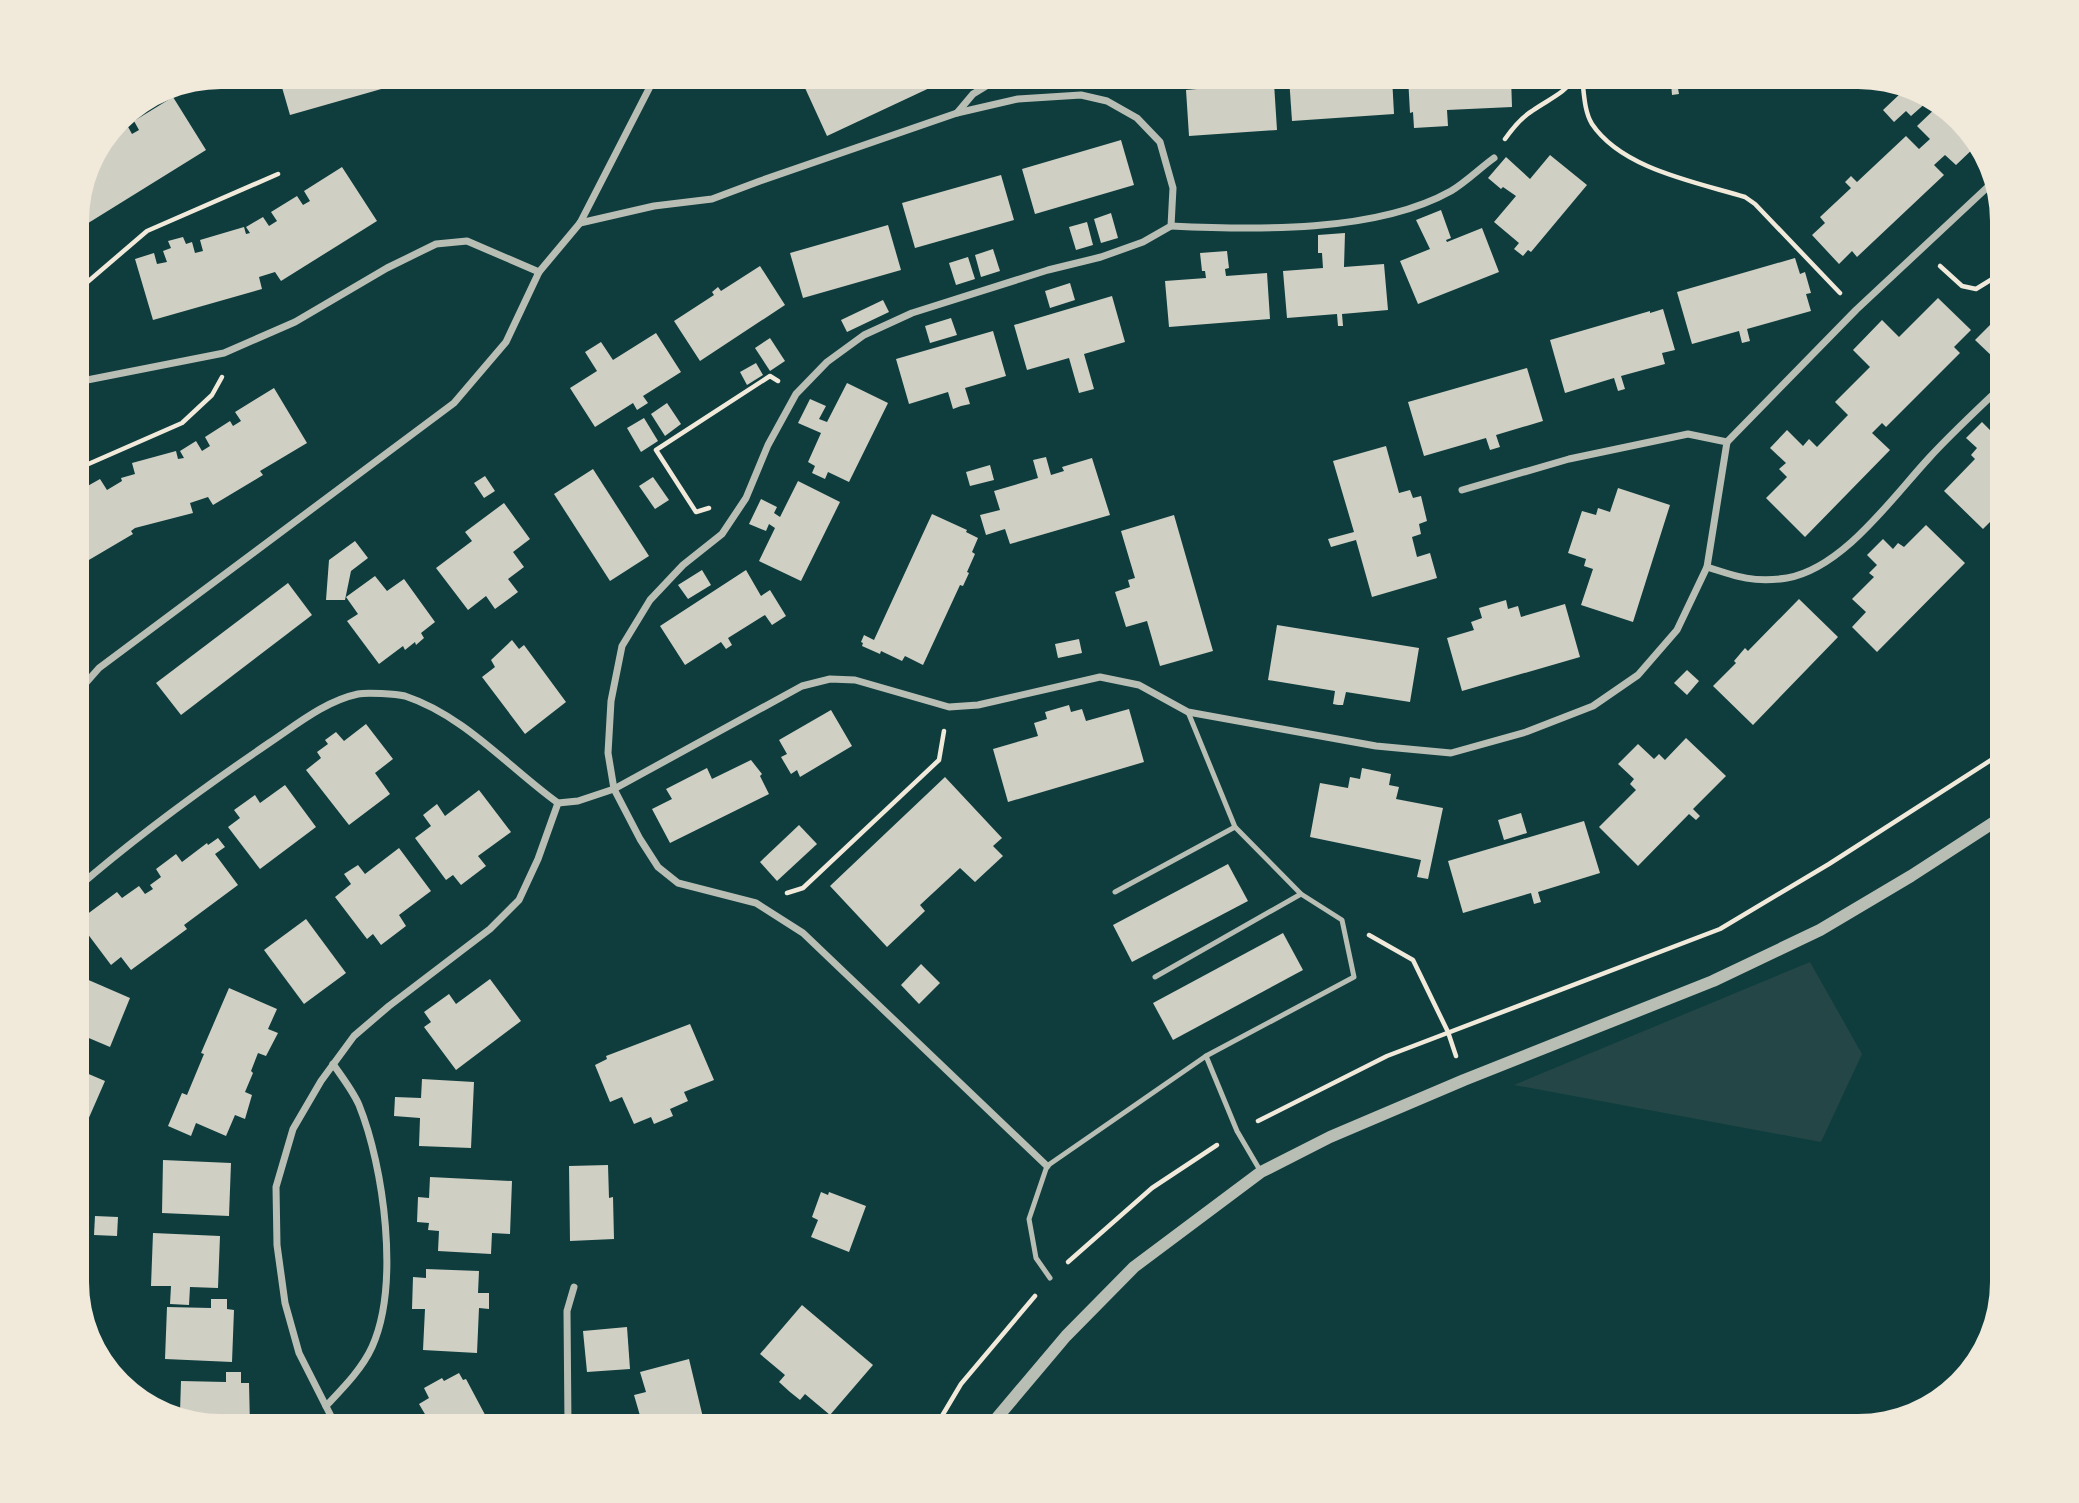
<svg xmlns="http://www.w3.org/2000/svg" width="2079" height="1503" font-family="'Times New Roman',serif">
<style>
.green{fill:#244646}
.building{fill:#cfcfc3}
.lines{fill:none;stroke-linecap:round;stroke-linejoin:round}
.path{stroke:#f1e9da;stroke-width:4.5}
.service{stroke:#b8beb3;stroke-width:5}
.minor{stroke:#b8beb3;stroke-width:7}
.tertiary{stroke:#b8beb3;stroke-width:12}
</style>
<rect width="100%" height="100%" fill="#0f3d3e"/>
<path class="green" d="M1810 962 1862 1054 1821 1142 1514 1085Z"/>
<g class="building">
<path d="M279 77H420V78L290 115Z"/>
<path d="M800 77H953L827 136Z"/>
<path d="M1216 77H1238L1239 86 1274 83 1277 130 1189 136 1186 90 1219 87 1218 80H1216Z"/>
<path d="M1289 77H1392L1394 114 1292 121Z"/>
<path d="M1408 77H1511L1512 107 1447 110 1448 126 1414 128 1413 112 1410 113Z"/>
<path d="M1627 77H1715V80L1677 83 1679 94 1672 95 1671 83 1628 86Z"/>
<path d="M1902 92 1928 101 1911 116 1906 111 1894 122 1883 110Z"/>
<path d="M173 97 206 150 77 230V212L92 158 96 152 98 155 106 150 103 144 108 137 127 125 132 134 139 130 134 121Z"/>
<path d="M1939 105 1945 107 1977 145 1956 165 1945 155 1934 165 1944 175 1857 257 1852 251 1839 264 1812 235 1825 223 1820 217 1851 188 1845 182 1851 176 1857 182 1906 136 1919 149 1930 139 1917 126Z"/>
<path d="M1121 140 1134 185 1035 214 1022 169Z"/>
<path d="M1550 155 1587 185 1531 252 1528 250 1523 256 1514 249 1519 243 1494 222 1516 196 1503 187 1501 189 1488 178 1506 157 1530 179Z"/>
<path d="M342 167 377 221 281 281 275 272 259 277 262 289 153 320 135 259 154 253 157 264 167 262 163 251 171 248 168 241 183 237 186 244 192 242 195 253 203 251 200 240 244 227 246 234 250 233 246 227 263 217 269 226 277 221 271 212 297 196 303 205 310 201 304 191Z"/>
<path d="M1001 175 1014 220 915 248 902 203Z"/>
<path d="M1441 210 1451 238 1446 240 1447 242 1482 228 1499 272 1418 304 1400 261 1430 249 1416 220Z"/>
<path d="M1111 213 1118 238 1101 243 1094 219Z"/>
<path d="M1087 222 1093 245 1076 250 1069 227Z"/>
<path d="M888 225 901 270 803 298 790 253Z"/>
<path d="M1345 233 1344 267 1384 264 1388 310 1342 314 1343 326H1338L1337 314 1287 318 1283 271 1323 268 1322 253H1318V235Z"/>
<path d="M993 249 1000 271 981 277 975 255Z"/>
<path d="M1227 251 1229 268 1225 269 1226 276 1267 273 1270 319 1169 327 1165 281 1206 278 1205 271H1202L1200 253Z"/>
<path d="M968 257 975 279 956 285 949 263Z"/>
<path d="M1795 258 1800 274 1805 272 1811 293 1806 294 1811 311 1747 329 1750 341 1742 343 1739 331 1692 344 1677 292Z"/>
<path d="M760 266 785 305 700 361 674 321 714 295 712 292 718 287 721 291Z"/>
<path d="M1070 283 1075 300 1050 308 1045 291Z"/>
<path d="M1112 296 1125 342 1084 354 1094 389 1079 393 1069 358 1027 370 1014 325Z"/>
<path d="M1938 298 1971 330 1954 347 1960 353 1886 427 1882 423 1872 433 1890 450 1805 537 1766 498 1787 477 1779 469 1786 463 1770 448 1787 430 1803 446 1809 439 1817 447 1848 415 1835 402 1870 367 1853 350 1882 320 1899 337Z"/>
<path d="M883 300 889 312 847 332 841 320Z"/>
<path d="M1663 309 1675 350 1662 353 1665 364 1621 376 1625 389 1618 391 1614 378 1565 393 1550 340 1650 311V313Z"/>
<path d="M2002 313V352L1995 359 1975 340Z"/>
<path d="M951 318 957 335 930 343 925 326Z"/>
<path d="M993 331 1006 376 965 388 970 404 961 406 953 409 948 392 909 404 896 359Z"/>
<path d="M656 333 681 372 643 396 648 403 637 410 633 403 595 427 570 388 597 371 585 352 601 342 613 360Z"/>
<path d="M770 338 785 361 770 371 755 348Z"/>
<path d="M756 363 763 375 747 385 740 372Z"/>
<path d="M1527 368 1543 421 1496 435 1500 447 1490 450 1486 438 1424 456 1408 402Z"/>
<path d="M847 383 888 403 849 482 828 472 825 479 812 473 815 466 808 462 821 433 798 423 810 399 826 406 819 419 827 422Z"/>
<path d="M274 388 307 443 260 471 263 475 213 505 208 497 190 503 193 513 135 528 131 531 133 534 77 567V492L100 479 107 490 122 481 121 478 135 474 132 463 176 451 178 459 184 458 180 451 196 441 202 451 210 446 205 437 230 421 233 426 241 421 235 412Z"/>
<path d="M667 403 681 424 665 436 651 414Z"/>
<path d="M644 418 658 441 641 452 627 428Z"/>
<path d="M1982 422 1993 433 1999 427 2002 429V510L1983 529 1944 491 1975 459 1971 455 1977 448 1966 438Z"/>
<path d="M1386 446 1399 493 1410 490 1413 498 1421 496 1427 521 1419 524 1421 534 1412 537 1417 557 1430 553 1437 578 1372 597 1356 540 1331 547 1328 539 1354 532 1333 461Z"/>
<path d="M1046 457 1051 475 1064 471 1062 467 1092 458 1110 515 1010 544 1005 529 986 535 980 515 1000 510 994 491 1038 478 1033 460Z"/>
<path d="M990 465 994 480 970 486 966 472Z"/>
<path d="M593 469 649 556 610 581 554 494Z"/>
<path d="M485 476 495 491 484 498 474 483Z"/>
<path d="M653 477 669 500 655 509 639 486Z"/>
<path d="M798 481 840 502 801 581 759 561 775 528 769 524 766 531 749 524 761 499 777 507 774 513 780 517Z"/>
<path d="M1618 488 1670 505 1633 622 1581 605 1593 569 1584 566 1586 559 1568 553 1582 511 1596 515 1598 508 1610 512Z"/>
<path d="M504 503 530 539 513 552 524 567 508 579 518 592 495 609 486 596 468 610 436 568 472 541 465 532Z"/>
<path d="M932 514 967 530 966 532 978 538 972 552 975 554 967 572 969 573 963 586 960 585 923 665 905 656 902 661 881 651 880 654 862 646 863 643 861 642 864 635 874 640Z"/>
<path d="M1174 515 1213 651 1160 666 1147 621 1126 627 1115 592 1130 587 1128 580 1135 578 1121 531Z"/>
<path d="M1926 525 1965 563 1877 652 1852 627 1866 612 1852 599 1874 577 1869 573 1877 565 1867 555 1883 539 1893 549 1898 543 1904 547Z"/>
<path d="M355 541 368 558 351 571 345 600H326L329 560Z"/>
<path d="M702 570 711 585 688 599 678 585Z"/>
<path d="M746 570 761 596 770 590 786 616 772 625 765 615 728 638 732 645 726 649 721 642 685 665 660 626Z"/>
<path d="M375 576 387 591 404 579 435 622 421 633 424 638 416 645 415 642 405 650 403 646 379 664 347 621 358 614 346 597Z"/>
<path d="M288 583 312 615 181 715 156 683Z"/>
<path d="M1799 599 1838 637 1753 725 1713 686 1736 663 1734 661 1745 648 1748 651Z"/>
<path d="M1506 600 1508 609 1518 606 1521 617 1565 604 1580 657 1462 691 1447 638 1474 630 1471 622 1482 618 1479 608Z"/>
<path d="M1277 625 1419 648 1410 702 1346 692 1343 705H1338L1333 704 1335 691 1268 680Z"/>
<path d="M1079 639 1082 653 1058 658 1055 644Z"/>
<path d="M512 640 519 649 524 645 566 702 525 734 482 677 495 667 491 660Z"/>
<path d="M1687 670 1699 681 1687 695 1674 683Z"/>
<path d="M1069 705 1071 712 1082 709 1086 721 1129 709 1144 762 1008 802 993 749 1038 736 1034 723 1047 719 1045 712Z"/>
<path d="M831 710 852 746 800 777 797 770 791 774 781 757 787 754 779 740Z"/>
<path d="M366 724 393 759 375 773 390 794 349 825 306 770 321 758 317 752 328 744 325 740 336 732 344 741Z"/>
<path d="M1686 738 1726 776 1693 809 1700 816 1696 820 1689 814 1638 866 1599 827 1636 790 1630 784 1634 779 1618 764 1638 744 1654 759 1659 754 1665 760Z"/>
<path d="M751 760 762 774 760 776 769 794 670 843 652 809 672 799 666 789 707 768 712 779Z"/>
<path d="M1362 768 1391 774 1389 785 1399 787 1396 799 1443 808 1428 879 1417 877 1421 860 1310 837 1320 783 1348 788 1350 777 1360 779Z"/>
<path d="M945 777 1002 838 993 846 1003 856 975 882 960 868 920 905 925 911 887 947 830 886Z"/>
<path d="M285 785 316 827 260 869 228 827 240 818 234 810 255 795 260 803Z"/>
<path d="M479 790 511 832 478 856 486 866 461 885 453 875 446 880 415 838 431 826 423 815 437 804 445 816Z"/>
<path d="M1521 813 1527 833 1504 840 1498 820Z"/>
<path d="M1584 821 1600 873 1538 892 1541 902 1534 904 1531 893 1463 913 1448 861Z"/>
<path d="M799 825 817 844 777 881 760 862Z"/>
<path d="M218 838 225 847 215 854 238 885 184 925 187 929 131 970 121 957 111 965 78 921 117 892 122 898 139 886 145 894 153 889 150 885 161 877 156 869 176 854 182 862 207 843 208 845Z"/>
<path d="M399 848 431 891 399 915 406 926 381 945 373 934 367 939 335 897 351 884 344 874 358 865 365 874Z"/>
<path d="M1228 864 1248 901 1132 962 1113 925Z"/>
<path d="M306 919 346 973 304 1004 264 950Z"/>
<path d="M1283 933 1303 970 1173 1040 1153 1003Z"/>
<path d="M921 964 940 983 919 1004 901 985Z"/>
<path d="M77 975 130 998 110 1047 77 1033Z"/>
<path d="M490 979 521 1021 456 1070 424 1027 431 1022 424 1012 449 994 456 1004Z"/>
<path d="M229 988 277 1009 268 1029 278 1033 266 1056 258 1053 251 1071 253 1073 245 1092 252 1095 245 1119 235 1115 226 1136 196 1123 191 1136 168 1126 182 1093 187 1095 204 1054 201 1053Z"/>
<path d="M690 1024 714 1080 684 1092 688 1101 670 1109 673 1116 654 1124 651 1117 634 1124 622 1097 610 1102 595 1065 607 1059 606 1056Z"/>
<path d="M77 1069 105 1081 84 1129 77 1126Z"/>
<path d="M422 1079 474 1082 471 1148 419 1146 420 1118 394 1116 395 1097 421 1098Z"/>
<path d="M163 1160 231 1163 229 1216 162 1213Z"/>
<path d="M608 1165 609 1198 613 1197 614 1239 570 1241 569 1166Z"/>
<path d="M430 1177 512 1181 510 1234 492 1233 491 1254 438 1251 439 1231 428 1230 429 1223 417 1222 418 1197 429 1198Z"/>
<path d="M821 1192 828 1195 829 1192 866 1206 849 1252 811 1237 818 1220 812 1217Z"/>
<path d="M95 1216 118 1217 117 1236 94 1235Z"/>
<path d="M153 1233 220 1236 218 1288 190 1287 189 1305 170 1304 171 1286H151Z"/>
<path d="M426 1269 479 1271 478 1293H489V1309L479 1308 477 1353 423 1350 425 1309H412L413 1277 426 1278Z"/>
<path d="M211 1299H227V1309L234 1310 232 1362 165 1359 167 1307 211 1308Z"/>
<path d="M802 1305 873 1365 830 1415 805 1394 800 1400 790 1392 779 1382 785 1375 760 1354Z"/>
<path d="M627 1327 630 1369 587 1372 583 1331Z"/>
<path d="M689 1359 705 1426H643L634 1395 646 1392 640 1372Z"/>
<path d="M226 1372H241V1383H249L250 1426H221L180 1412 181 1381 226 1382Z"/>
<path d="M459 1373 463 1380 466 1379 491 1426H425L424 1424 429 1421 419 1404 429 1398 424 1388 442 1378 444 1381Z"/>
</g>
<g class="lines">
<g class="path">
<path d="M1582 77C1584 92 1584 111 1592 124 1622 169 1696 182 1745 197L1755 204 1840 293"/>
<path d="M1505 139C1512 129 1522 117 1532 111 1549 99 1564 94 1576 77"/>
<path d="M1940 266 1962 286 1976 289 2002 273"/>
<path d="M77 291 147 231 278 174"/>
<path d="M77 469 182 423 212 395 222 377"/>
<path d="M709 508 696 512 656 450 770 376 778 381"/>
<path d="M787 893 803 888 939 760 944 731"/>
<path d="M1369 935 1413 960 1448 1032 1456 1056"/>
<path d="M1258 1121 1387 1056 1720 929 1829 864 2002 753"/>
<path d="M1068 1262 1152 1188 1217 1145"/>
<path d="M936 1426 961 1384 1035 1296"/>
</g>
<g class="service">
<path d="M1188 712 1235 827"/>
<path d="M1115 892 1235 827 1301 894"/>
<path d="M1206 1056 1237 1131 1261 1172"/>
<path d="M1050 1278 1036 1258 1029 1219 1047 1166 1206 1056 1354 977 1342 920 1301 894 1155 977"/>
</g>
<g class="minor">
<path d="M957 113 1018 99 1081 95 1107 101 1137 118 1160 142 1173 188 1171 226 1143 242 1101 257 1048 270 912 313 864 335 827 362 796 394 768 445 746 498 722 534 683 565 650 600 622 646 611 701 608 753 614 789 640 839 658 867 678 883 756 903 803 933 1047 1166"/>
<path d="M580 223 654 206 712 199 760 181 957 113 973 94 1001 77"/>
<path d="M1171 226C1255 230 1376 233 1451 191 1466 182 1480 168 1494 158"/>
<path d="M77 382 224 353 295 322 387 268 436 244 467 241 539 272"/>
<path d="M1727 442 1856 310 1993 182"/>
<path d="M1707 567C1737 577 1755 583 1787 578 1843 568 1892 498 1929 458 1952 433 1977 410 2002 386"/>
<path d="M77 693 99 668 454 403 506 342 539 272 580 223 655 77"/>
<path d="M77 888C138 835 203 788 269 743 296 725 325 701 358 694 367 692 396 694 405 696 465 716 508 767 558 803L578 801 614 789 802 686 830 679 855 680 949 707 978 705 1100 677 1139 685 1188 712 1376 746 1451 753 1526 732 1593 706 1638 675 1677 630 1707 567 1727 442 1688 434 1569 459 1462 490"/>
<path d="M326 1406C343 1388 362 1369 372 1347 400 1285 384 1167 359 1105 353 1091 342 1077 333 1064"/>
<path d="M336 1426 299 1353 285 1303 277 1245 276 1187 293 1129 321 1081 354 1036 389 1006 490 929 519 900 538 859 558 803"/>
<path d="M568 1426 567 1311 574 1287"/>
</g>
<path class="tertiary" d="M990 1426 1066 1336 1134 1267 1261 1172 1330 1137 1464 1080 1713 981 1820 930 1911 876 2002 817"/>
</g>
<path d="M0 0H2079V1503H0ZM221 89H1858A132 132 0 0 1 1990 221V1282A132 132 0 0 1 1858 1414H221A132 132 0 0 1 89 1282V221A132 132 0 0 1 221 89Z" fill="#f1e9da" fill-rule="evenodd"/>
</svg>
